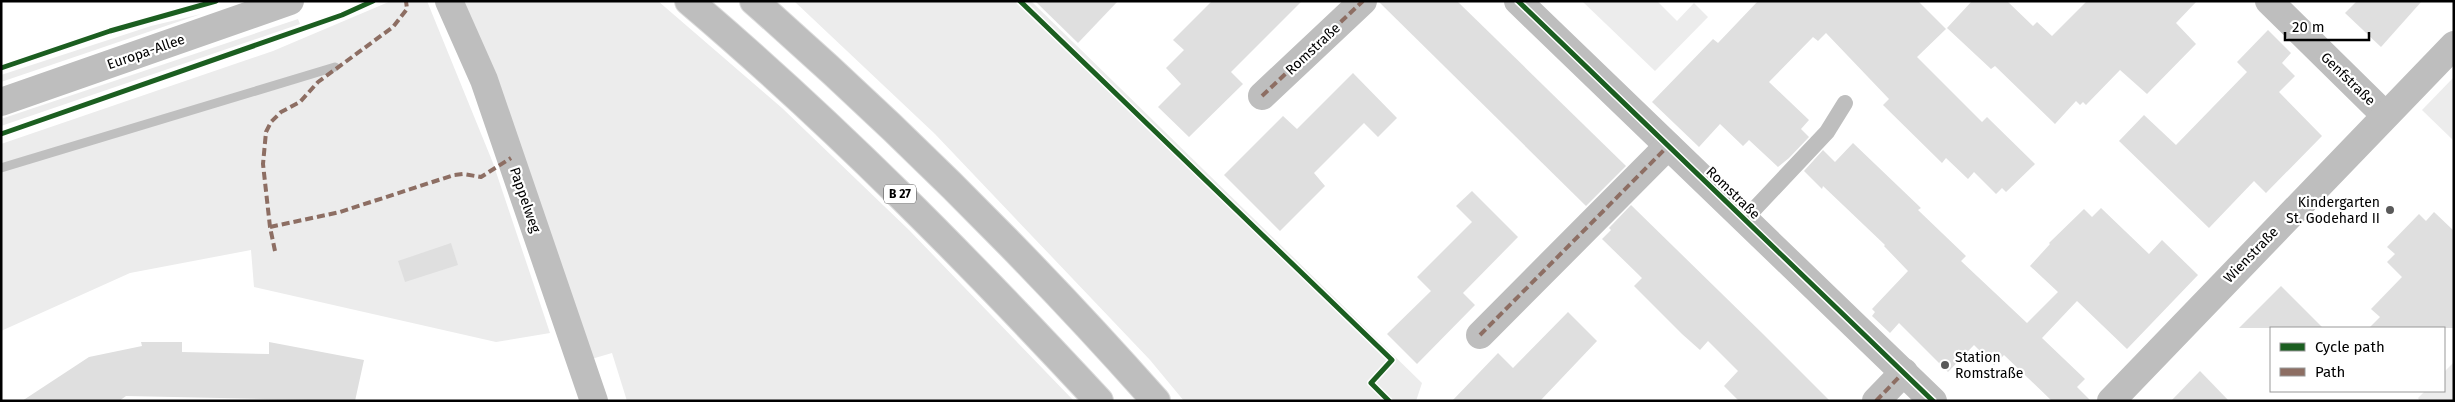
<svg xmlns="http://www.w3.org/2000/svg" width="2455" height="402" font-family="'Fira Sans',sans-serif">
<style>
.green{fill:#ececec}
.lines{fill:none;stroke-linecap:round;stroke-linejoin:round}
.stream{stroke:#bfbfbf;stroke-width:9}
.building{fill:#dfdfdf}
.highway-casing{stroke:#dbdbdb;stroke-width:30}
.lane{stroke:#bebebe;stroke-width:16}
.street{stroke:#bebebe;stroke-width:28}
.highway{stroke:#bebebe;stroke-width:28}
.quiet{stroke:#8d6e63;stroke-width:4;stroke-dasharray:8 4;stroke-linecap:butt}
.cycleway-casing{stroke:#fff;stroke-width:8}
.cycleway{stroke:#1b5e20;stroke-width:5}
.poi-dot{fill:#595959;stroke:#fff;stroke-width:2}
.labels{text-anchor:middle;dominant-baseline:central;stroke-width:4.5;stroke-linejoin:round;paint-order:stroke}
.shield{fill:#fff;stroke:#4c4c4c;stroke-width:1}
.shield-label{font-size:12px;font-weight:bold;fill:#000}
.street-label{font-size:14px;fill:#000;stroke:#fff}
.poi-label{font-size:14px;fill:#000;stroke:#fff;text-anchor:end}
</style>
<rect width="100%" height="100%" fill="#fff"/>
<g class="green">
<path d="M391 1H427L493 163 550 333 496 342 254 287 251 250 130 273 1 331V144L273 51Z"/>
<path d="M463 1H658L782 108 909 230 1074 401H627L612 353 588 360Z"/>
<path d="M794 1H1031L1422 383 1416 401H1184L1150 360 935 134Z"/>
<path d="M1582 1H1657L1677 21 1694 3 1708 17 1655 71Z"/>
<path d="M201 14 1 82V75L151 26Z"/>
<path d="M298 19 300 24 1 126V119Z"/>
<path d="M2454 77V141L2422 110Z"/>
<path d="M2454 362V401H2420L2418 398 2425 391H2444V372Z"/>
</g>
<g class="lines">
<path class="stream" d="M1 168 335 67"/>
</g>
<g class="building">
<path d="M1035 1H1118L1078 43Z"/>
<path d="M1212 1H1302L1231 72 1243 84 1189 137 1158 107 1181 84 1166 68 1184 50 1173 40Z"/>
<path d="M1378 1H1457L1626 166 1586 206Z"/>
<path d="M1758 1H1918L1946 29 1917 57 1982 122 1987 117 2035 164 2006 192 2002 188 1996 194 1974 172 1968 179 1946 158 1942 163 1883 105 1889 99 1826 33 1818 41 1813 37 1769 82 1809 120 1801 129 1809 137 1789 158 1778 167 1749 140 1743 146 1720 124 1699 147 1652 102 1713 39 1718 43Z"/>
<path d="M1972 1H2007L2033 26 2037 22 2052 36 2087 1H2197L2176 23 2196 44 2147 94 2120 70 2086 105 2083 102 2080 105 2076 101 2055 124 1995 66 1991 69 1947 28Z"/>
<path d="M2357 1H2422L2381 47 2345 13Z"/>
<path d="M2268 30 2291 53 2282 63 2295 76 2279 92 2322 136 2266 193 2254 181 2209 228 2119 141 2144 115 2176 145 2247 72 2237 62Z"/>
<path d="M1353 73 1397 118 1378 137 1364 123 1314 173 1325 186 1280 231 1224 175 1283 116 1297 129Z"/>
<path d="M1853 143 1921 208 1918 210 1966 256 1961 261 2027 323 2058 292 2030 266 2050 244 2049 243 2084 209 2092 217 2101 208 2149 254 2162 240 2198 275 2127 349 2077 301 2042 338 2085 379 2077 387 2091 401H2052L2004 355 1994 365 1974 345 1948 372 1899 323 1890 333 1872 316 1875 312 1872 309 1908 271 1884 246 1885 245 1823 186 1822 189 1804 171 1823 150 1835 162Z"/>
<path d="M1472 191 1518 237 1463 293 1475 305 1417 364 1387 334 1431 291 1417 277 1472 222 1456 206Z"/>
<path d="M1631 205 1763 334 1830 401H1739L1724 386 1738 371 1708 341 1700 350 1682 334 1634 286 1642 278 1602 239 1611 230 1609 228Z"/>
<path d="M2434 212 2454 231V328H2369L2380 317 2371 309 2402 277 2387 262 2395 254 2387 247 2419 214 2426 221Z"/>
<path d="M451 243 458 265 405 282 398 261Z"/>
<path d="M2281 286 2323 328H2239Z"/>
<path d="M1568 312 1597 341 1540 401H1452L1498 353 1513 368Z"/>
<path d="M141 342H182V352L269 354V342L364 360 355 401 126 396 119 401H22L89 357 142 346Z"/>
<path d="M2200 371 2229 401H2171Z"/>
</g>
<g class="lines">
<g class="highway-casing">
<g id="highway">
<path d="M689 1C835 125 969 261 1099 401"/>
<path d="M754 1C896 126 1030 259 1156 401"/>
</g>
</g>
<path class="lane" d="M1745 219 1827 132 1845 103"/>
<g class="street">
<path d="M449 1 484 80 594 401"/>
<path d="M1518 1 1933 401"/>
<path d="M2269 1 2385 115"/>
<path d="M1262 96 1363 1"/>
<path d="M1 102 290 1"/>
<path d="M1480 335 1668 146"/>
<path d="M1876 401 1904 372"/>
<path d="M2111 401 2454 45"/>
</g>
<use href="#highway" class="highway"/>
<g class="quiet">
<path d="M1262 96 1363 1"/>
<path d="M270 227 340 212 454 175 463 174 481 177 511 158"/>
<path d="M275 251 270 227 263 164 266 132 271 122 281 112 300 102 318 82 393 27 407 9 406 1"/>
<path d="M1480 335 1668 146"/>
<path d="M1876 401 1904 372"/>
</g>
<g class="cycleway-casing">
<g id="cycleway">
<path d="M1020 1 1392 360 1371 383 1389 401"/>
<path d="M1518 1 1933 401"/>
<path d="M1 68 110 31 216 1"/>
<path d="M1 134 342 15 373 1"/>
</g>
</g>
<use href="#cycleway" class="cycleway"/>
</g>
<g class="poi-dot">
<circle cx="2390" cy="210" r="5"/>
<circle cx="1945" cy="365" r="5"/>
</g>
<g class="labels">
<rect class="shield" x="884" y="184.5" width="32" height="19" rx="4"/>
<g class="shield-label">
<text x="900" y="194">B 27</text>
</g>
<g class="street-label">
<text transform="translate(1313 49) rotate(-43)">Romstraße</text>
<text transform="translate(146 52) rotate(-19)">Europa-Allee</text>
<text transform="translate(2348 79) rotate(44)">Genfstraße</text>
<text transform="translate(1733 193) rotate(44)">Romstraße</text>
<text transform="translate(525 200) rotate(71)">Pappelweg</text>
<text transform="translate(2251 255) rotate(-46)">Wienstraße</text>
</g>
<g class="poi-label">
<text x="2380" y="202">Kindergarten<tspan x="2380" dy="16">St. Godehard II</tspan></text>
<text x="1955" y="357" text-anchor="start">Station<tspan x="1955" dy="16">Romstraße</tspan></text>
</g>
</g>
<rect width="2455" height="402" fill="none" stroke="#000000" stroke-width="5"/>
<rect x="2270" y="327" width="175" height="65" fill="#ffffff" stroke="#999999"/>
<rect x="2280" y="343" width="25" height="8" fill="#1b5e20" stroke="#999999"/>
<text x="2315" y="352" font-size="15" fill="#000000">Cycle path</text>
<rect x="2280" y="368" width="25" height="8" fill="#8d6e63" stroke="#999999"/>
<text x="2315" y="377" font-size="15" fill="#000000">Path</text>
<path d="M2285 32v8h84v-8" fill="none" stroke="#000000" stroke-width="2.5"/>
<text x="2292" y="32" font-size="15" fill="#000000" stroke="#ffffff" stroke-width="4" paint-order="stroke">20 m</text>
</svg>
